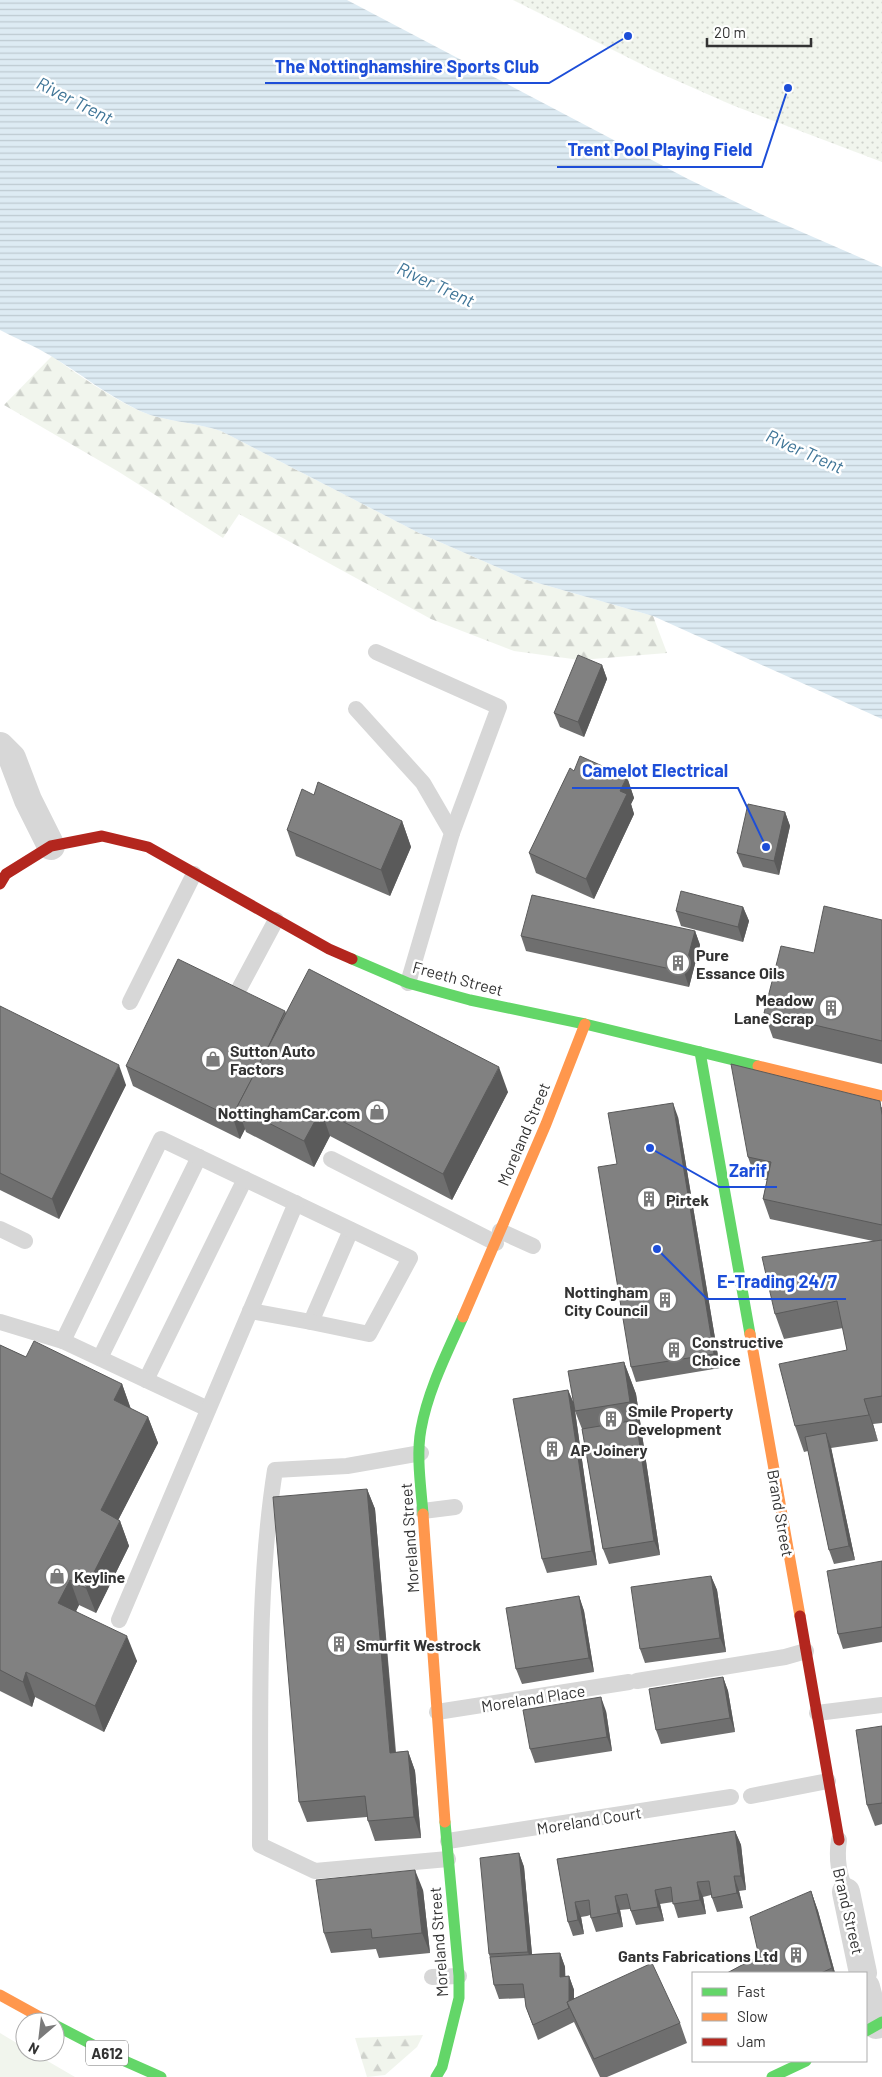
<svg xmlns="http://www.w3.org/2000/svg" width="882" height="2077" font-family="Barlow,sans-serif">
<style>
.grass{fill:#f1f5ed}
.forest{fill:url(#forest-firs)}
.park{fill:url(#park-dots)}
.water{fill:url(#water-rules)}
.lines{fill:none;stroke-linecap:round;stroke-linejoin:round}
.lane{stroke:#d7d7d7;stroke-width:16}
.street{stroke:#d7d7d7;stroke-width:28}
.fast{stroke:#63d668;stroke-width:11}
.slow{stroke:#ff974d;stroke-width:11}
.jam{stroke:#b3261e;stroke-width:11}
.wall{fill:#6f6f6f}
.shaded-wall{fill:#5a5a5a}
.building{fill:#818181;stroke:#5a5a5a}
.labels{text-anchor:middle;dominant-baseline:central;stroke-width:5;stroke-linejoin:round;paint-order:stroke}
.shield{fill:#fff;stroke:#707070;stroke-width:1}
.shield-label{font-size:15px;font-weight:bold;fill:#333}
.poi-label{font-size:16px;font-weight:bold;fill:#333;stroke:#fff;text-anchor:start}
.street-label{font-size:16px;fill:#333;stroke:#fff}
.water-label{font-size:18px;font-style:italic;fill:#3f7597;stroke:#fff}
.leader{fill:none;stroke:#1d4ed8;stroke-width:2}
.callout-dot{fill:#1d4ed8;stroke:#fff;stroke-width:2}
.callout-label{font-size:18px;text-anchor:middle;font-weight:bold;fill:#1d4ed8;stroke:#fff;stroke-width:5;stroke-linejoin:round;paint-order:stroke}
</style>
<defs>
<pattern id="forest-firs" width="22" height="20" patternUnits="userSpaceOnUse" patternTransform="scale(1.25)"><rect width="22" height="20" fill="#f1f5ed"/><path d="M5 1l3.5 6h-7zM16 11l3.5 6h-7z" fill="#cfd2cc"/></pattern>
<pattern id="park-dots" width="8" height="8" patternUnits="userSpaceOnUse" patternTransform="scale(1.25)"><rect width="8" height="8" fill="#f1f5ed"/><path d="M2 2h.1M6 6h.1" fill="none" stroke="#cfd2cc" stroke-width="1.8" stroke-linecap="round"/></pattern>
<pattern id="water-rules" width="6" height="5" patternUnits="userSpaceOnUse" patternTransform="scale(1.25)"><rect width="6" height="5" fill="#ddebf3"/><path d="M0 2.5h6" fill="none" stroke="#becad1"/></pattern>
</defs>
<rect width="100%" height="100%" fill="#fff"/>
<path class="grass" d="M0 2033 25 2048V2052H32L75 2077H0Z"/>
<g class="forest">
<path d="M52 356C78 375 110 397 140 411 165 422 195 422 221 431L419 533 524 579 653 616 667 653 580 660 514 651 431 619 239 514 223 538 119 472 4 405Z"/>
<path d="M423 2035 417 2047 385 2075 367 2077 355 2038Z"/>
</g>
<path class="park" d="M513 0H882V162L732 105 655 71Z"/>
<path class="water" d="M0 0H347L688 179 765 216 882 267V719L653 616 524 579 419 533 221 431C195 422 165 422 140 411 108 396 81 374 51 356 35 346 17 339 0 330Z"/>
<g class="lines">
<g class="lane">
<path d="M376 652 499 707 452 833"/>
<path d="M356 709 423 783 452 833 408 983"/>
<path d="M239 989 276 920"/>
<path d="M130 1002 194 874"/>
<path d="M331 1159 496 1243"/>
<path d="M0 1229 25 1241"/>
<path d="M500 1231 533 1246"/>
<path d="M250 1311 311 1322 351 1230"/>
<path d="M0 1322 63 1341"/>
<path d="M100 1358 199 1157"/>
<path d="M146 1380 245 1179"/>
<path d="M208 1409 63 1341 161 1139 410 1258 369 1334 311 1322"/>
<path d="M421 1453 347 1466 275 1470C256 1591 261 1722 260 1845L315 1871 448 1859"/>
<path d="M423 1511 455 1507"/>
<path d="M119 1620 296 1203"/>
<path d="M637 1681 785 1657 806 1651"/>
<path d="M437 1712 629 1682"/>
<path d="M817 1713 882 1705"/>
<path d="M751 1796 828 1781"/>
<path d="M839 1840C836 1859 839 1874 846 1892"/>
<path d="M448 1841 731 1797"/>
<path d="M432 1977 459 1976"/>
</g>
<g class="street">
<path d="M0 746 12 758 28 800 51 846"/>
<path d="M846 1892 863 1973"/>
<path d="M866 1987 876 2025"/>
</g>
<g class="fast">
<path d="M352 959 408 983 470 1000 585 1024 758 1066"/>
<path d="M700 1052 750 1334"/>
<path d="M423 1514C421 1487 416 1456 421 1429 428 1390 447 1353 463 1317"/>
<path d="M55 2025 118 2058 161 2077"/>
<path d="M866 2031 882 2022"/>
<path d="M436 2077 442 2067 459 1998V1976L445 1822"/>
<path d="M772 2077 806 2061"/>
</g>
<g class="slow">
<path d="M758 1066 882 1096"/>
<path d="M463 1317 546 1124 585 1024"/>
<path d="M750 1334 800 1616"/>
<path d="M423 1514 445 1822"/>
<path d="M0 1995 49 2022"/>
</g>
<g class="jam">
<path d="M0 884 6 874 51 846 102 836 148 847 329 949 352 959"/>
<path d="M800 1616 839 1840"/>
</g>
</g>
<g class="wall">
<path d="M602 665 607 679 584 737 560 727 554 713Z"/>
<path d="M574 771 627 777 634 798 631 804 634 814 594 899 536 873 529 853Z"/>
<path d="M314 795 402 821 411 847 390 896 296 856 287 830Z"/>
<path d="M785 812 790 826 779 875 743 867 737 853Z"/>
<path d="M743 907 749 921 743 942 681 926 676 911Z"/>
<path d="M882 920V1064L773 1038 764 1013Z"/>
<path d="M695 931 700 945 689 987 526 951 521 936Z"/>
<path d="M0 1006 126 1085 59 1219 0 1190Z"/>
<path d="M285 1011 286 1013 508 1092 452 1200 330 1136 314 1167 246 1132 245 1129 240 1139 133 1086 126 1066Z"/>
<path d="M882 1107V1423L873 1424 878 1441 831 1448 855 1560 834 1564 829 1550 808 1451 804 1452 795 1426 847 1350 843 1328 784 1339 775 1314 873 1241 770 1219 763 1199 767 1180 755 1177 748 1157Z"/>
<path d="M678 1117 720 1368 636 1382 631 1367 617 1164Z"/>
<path d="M0 1345 26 1357 122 1384 131 1409 148 1417 158 1443 118 1520 120 1521 129 1546 96 1613 79 1605 76 1611 137 1661 104 1732 35 1697 32 1707 0 1691Z"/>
<path d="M624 1362 636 1394 660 1555 609 1564 603 1549 582 1429 575 1411Z"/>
<path d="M568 1390 574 1404 597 1565 547 1573 542 1559Z"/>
<path d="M367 1489 375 1509 396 1752 408 1751 415 1771 421 1838 375 1841 368 1821 367 1817 307 1822 299 1802Z"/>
<path d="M882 1561V1642L843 1649 838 1634Z"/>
<path d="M711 1576 717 1590 726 1652 645 1663 640 1649Z"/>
<path d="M579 1596 584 1611 594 1672 522 1684 516 1669Z"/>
<path d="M723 1677 728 1691 735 1732 661 1744 656 1730Z"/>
<path d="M606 1711 612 1751 535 1763 530 1749Z"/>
<path d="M882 1726V1824L875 1826 867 1805Z"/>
<path d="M735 1831 741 1845 746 1890 739 1891 743 1908 717 1912 711 1895 703 1897 706 1914 678 1918 673 1902 660 1904 664 1921 636 1925 630 1909 620 1910 623 1927 596 1932 590 1915 587 1916 581 1917 584 1934 573 1936 568 1922 557 1859Z"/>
<path d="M519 1853 524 1867 532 1954 560 1953 565 1967V1976H569L574 1990V1999L680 2023 687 2043 607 2077H600L574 2022 538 2040 526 2007 525 1998 499 1999 494 1985 490 1958 489 1954Z"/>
<path d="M423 1890 430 1953 379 1958 376 1949 331 1953 324 1933Z"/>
<path d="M811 1891 818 1911 835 1973H727L759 1956Z"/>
</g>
<g class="shaded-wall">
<path d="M602 665 607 679 584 737 578 722Z"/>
<path d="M627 777 634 798 631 804 634 814 594 899 586 879 620 791Z"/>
<path d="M785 812 790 826 779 875 774 861Z"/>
<path d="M402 821 411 847 390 896 381 870Z"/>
<path d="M743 907 749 921 743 942 738 927Z"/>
<path d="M695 931 700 945 689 987 684 972Z"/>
<path d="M119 1065 126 1085 59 1219 52 1199Z"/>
<path d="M499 1067 508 1092 452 1200 443 1174Z"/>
<path d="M673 1103 678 1117 720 1368 714 1354Z"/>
<path d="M238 1109 245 1129 240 1139 233 1118Z"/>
<path d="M321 1110 330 1136 314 1167 304 1141Z"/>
<path d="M624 1362 636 1394 660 1555 654 1541 636 1420 630 1402Z"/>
<path d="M122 1384 131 1410 114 1400Z"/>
<path d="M568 1390 574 1404 597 1565 592 1551Z"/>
<path d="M864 1399 873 1424 878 1441 869 1415Z"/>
<path d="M148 1417 158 1443 110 1536 101 1510Z"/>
<path d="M826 1433 831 1447 855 1560 849 1546Z"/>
<path d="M367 1489 375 1509 397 1773 390 1753Z"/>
<path d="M120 1521 129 1546 96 1613 86 1588Z"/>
<path d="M711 1576 717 1590 726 1652 720 1638Z"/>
<path d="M70 1580 79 1605 68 1628 58 1603Z"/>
<path d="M579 1596 584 1611 594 1672 589 1658Z"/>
<path d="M127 1636 137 1661 104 1732 95 1706Z"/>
<path d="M26 1672 35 1697 32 1707 23 1682Z"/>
<path d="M723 1677 728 1691 735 1732 730 1718Z"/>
<path d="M601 1697 606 1711 612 1751 607 1737Z"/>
<path d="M408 1751 415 1771 421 1838 414 1817Z"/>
<path d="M735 1831 741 1845 746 1890 741 1876Z"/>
<path d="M519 1853 524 1867 533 1966 528 1952Z"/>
<path d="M415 1870 423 1890 430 1953 422 1933Z"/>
<path d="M734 1876 739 1891 743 1908 737 1893Z"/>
<path d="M697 1882 703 1897 706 1914 700 1900Z"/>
<path d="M655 1890 660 1904 664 1921 658 1907Z"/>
<path d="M811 1891 818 1911 835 1973H833L832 1968Z"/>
<path d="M615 1896 620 1910 623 1927 618 1913Z"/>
<path d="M575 1902 581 1917 584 1934 578 1920Z"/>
<path d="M560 1953 565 1967 566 1991 560 1977Z"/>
<path d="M569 1976 574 1990V2018L569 2007Z"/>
</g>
<g class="building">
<path d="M578 655 602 665 578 722 554 713Z"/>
<path d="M580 756 627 777 620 791 627 794 586 879 529 853 570 768 574 771Z"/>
<path d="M318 782 402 821 381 870 287 830 302 789 314 795Z"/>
<path d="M748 804 785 812 774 861 737 853Z"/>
<path d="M681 891 743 907 738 927 676 911Z"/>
<path d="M532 895 695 931 684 972 521 936Z"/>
<path d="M824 906 882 920V1041L764 1013 781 946 814 953Z"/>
<path d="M178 959 285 1011 264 1056 237 1107 238 1109 233 1118 126 1066Z"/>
<path d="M309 969 499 1067 443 1174 321 1110 304 1141 237 1107Z"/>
<path d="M0 1006 119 1065 52 1199 0 1173Z"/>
<path d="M731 1064 880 1101 882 1115V1225L763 1199 771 1162 748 1157Z"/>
<path d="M673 1103 714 1354 631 1367 598 1167 617 1164 608 1113Z"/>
<path d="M882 1240V1396L864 1399 869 1415 795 1426 779 1364 847 1350 837 1301 775 1314 762 1257Z"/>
<path d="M34 1341 122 1384 114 1400 148 1417 101 1510 120 1521 86 1588 70 1580 58 1603 127 1636 95 1706 26 1672 23 1682 0 1670V1345L26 1357Z"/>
<path d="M624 1362 630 1402 575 1411 568 1371Z"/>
<path d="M568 1390 592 1551 542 1559 513 1399Z"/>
<path d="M636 1420 654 1541 603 1549 582 1429Z"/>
<path d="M826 1433 849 1546 829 1550 805 1437Z"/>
<path d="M367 1489 390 1753 408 1751 414 1817 368 1821 365 1796 299 1802 273 1497Z"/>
<path d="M882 1561V1627L838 1634 827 1571Z"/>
<path d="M711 1576 720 1638 640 1649 631 1587Z"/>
<path d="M579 1596 589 1658 516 1669 506 1608Z"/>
<path d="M723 1677 730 1718 656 1730 649 1689Z"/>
<path d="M601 1697 607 1737 530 1749 523 1710Z"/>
<path d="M882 1726V1803L867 1805 856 1730Z"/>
<path d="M735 1831 741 1876H734L737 1893 712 1898 709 1881 697 1882 700 1900 673 1904 671 1887 655 1890 658 1907 631 1911 627 1894 615 1896 618 1913 591 1918 589 1900 575 1902 578 1920 568 1922 557 1859Z"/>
<path d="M519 1853 528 1952 489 1954 480 1858Z"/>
<path d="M415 1870 422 1933 372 1938 371 1929 324 1933 316 1880Z"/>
<path d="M811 1891 832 1968 821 1973H727L759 1956 750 1917Z"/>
<path d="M560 1953V1977L569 1976V2001L567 2002 569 2008 533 2025 526 2007 523 1984 494 1985 490 1957Z"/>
<path d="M652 1963 680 2023 594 2059 567 2002Z"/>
</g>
<defs>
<g id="building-ring" transform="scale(1.25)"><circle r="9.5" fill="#fff" stroke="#7a7a7a" stroke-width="1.5"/><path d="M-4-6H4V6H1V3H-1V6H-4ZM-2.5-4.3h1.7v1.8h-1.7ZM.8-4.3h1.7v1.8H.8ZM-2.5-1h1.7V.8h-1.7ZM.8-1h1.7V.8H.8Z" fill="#7a7a7a"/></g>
<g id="shop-ring" transform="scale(1.25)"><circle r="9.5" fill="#fff" stroke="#7a7a7a" stroke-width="1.5"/><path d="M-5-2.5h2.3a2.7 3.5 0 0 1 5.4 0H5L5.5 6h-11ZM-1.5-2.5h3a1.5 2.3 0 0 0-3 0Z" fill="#7a7a7a"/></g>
</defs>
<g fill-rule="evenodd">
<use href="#building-ring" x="678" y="963"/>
<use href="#building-ring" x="831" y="1008"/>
<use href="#shop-ring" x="213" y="1059"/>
<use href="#shop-ring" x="377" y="1112"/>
<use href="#building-ring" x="649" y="1199"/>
<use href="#building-ring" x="665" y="1300"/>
<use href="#building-ring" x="674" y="1350"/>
<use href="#building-ring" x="611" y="1419"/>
<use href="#building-ring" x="552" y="1449"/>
<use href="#shop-ring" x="57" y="1576"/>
<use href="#building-ring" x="339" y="1644"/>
<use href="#building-ring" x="796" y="1955"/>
</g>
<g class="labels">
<rect class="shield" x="86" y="2040.5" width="42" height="25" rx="4"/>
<g class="shield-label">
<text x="107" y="2053">A612</text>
</g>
<g class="poi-label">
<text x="696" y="954">Pure<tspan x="696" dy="18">Essance Oils</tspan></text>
<text x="814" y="999" text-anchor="end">Meadow<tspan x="814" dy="18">Lane Scrap</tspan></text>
<text x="230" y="1050">Sutton Auto<tspan x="230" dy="18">Factors</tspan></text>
<text x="360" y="1112" text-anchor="end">NottinghamCar.com</text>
<text x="666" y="1199">Pirtek</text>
<text x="648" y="1291" text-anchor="end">Nottingham<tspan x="648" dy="18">City Council</tspan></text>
<text x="692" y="1341">Constructive<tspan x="692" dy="18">Choice</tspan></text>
<text x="628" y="1410">Smile Property<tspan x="628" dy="18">Development</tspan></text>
<text x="570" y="1449">AP Joinery</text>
<text x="74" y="1576">Keyline</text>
<text x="356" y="1644">Smurfit Westrock</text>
<text x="778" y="1955" text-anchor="end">Gants Fabrications Ltd</text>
</g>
<g class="street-label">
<text transform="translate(458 978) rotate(15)">Freeth Street</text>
<text transform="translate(523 1134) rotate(-67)">Moreland Street</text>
<text transform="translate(781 1513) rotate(80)">Brand Street</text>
<text transform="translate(409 1538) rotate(-94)">Moreland Street</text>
<text transform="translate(533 1698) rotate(-9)">Moreland Place</text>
<text transform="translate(589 1820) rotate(-9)">Moreland Court</text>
<text transform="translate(849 1911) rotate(77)">Brand Street</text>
<text transform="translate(438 1942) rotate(-94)">Moreland Street</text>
</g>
<g class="water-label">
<text transform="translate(75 100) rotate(27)">River Trent</text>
<text transform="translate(436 284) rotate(25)">River Trent</text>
<text transform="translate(805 451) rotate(24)">River Trent</text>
</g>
</g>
<path class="leader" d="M628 36L549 83H265M788 88L762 167H557M766 847L738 788H572M650 1148L719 1187H777M657 1249L707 1299H846"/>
<g class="callout-dot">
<circle cx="628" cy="36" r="5"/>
<circle cx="788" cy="88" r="5"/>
<circle cx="766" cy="847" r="5"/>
<circle cx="650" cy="1148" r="5"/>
<circle cx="657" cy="1249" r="5"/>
</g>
<g class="callout-label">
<text x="407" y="73">The Nottinghamshire Sports Club</text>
<text x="660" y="156">Trent Pool Playing Field</text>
<text x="655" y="777">Camelot Electrical</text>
<text x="748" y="1177">Zarif</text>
<text x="777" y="1288">E-Trading 24/7</text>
</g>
<rect x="692" y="1972" width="175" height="90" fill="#ffffff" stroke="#adadad"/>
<rect x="702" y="1988" width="25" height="8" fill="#63d668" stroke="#adadad"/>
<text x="737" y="1997" font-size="15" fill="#333333">Fast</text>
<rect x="702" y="2013" width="25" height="8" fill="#ff974d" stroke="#adadad"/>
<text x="737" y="2022" font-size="15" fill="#333333">Slow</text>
<rect x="702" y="2038" width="25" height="8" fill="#b3261e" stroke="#adadad"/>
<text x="737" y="2047" font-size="15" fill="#333333">Jam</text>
<g transform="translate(40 2037) rotate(208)"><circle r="24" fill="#ffffff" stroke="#adadad"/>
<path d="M0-4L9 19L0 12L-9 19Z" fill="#7a7a7a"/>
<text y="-8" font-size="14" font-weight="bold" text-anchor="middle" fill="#333333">N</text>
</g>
<path d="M707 38v8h104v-8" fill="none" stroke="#333333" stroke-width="2.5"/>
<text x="714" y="38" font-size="15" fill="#333333" stroke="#ffffff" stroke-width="4" paint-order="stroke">20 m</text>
</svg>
